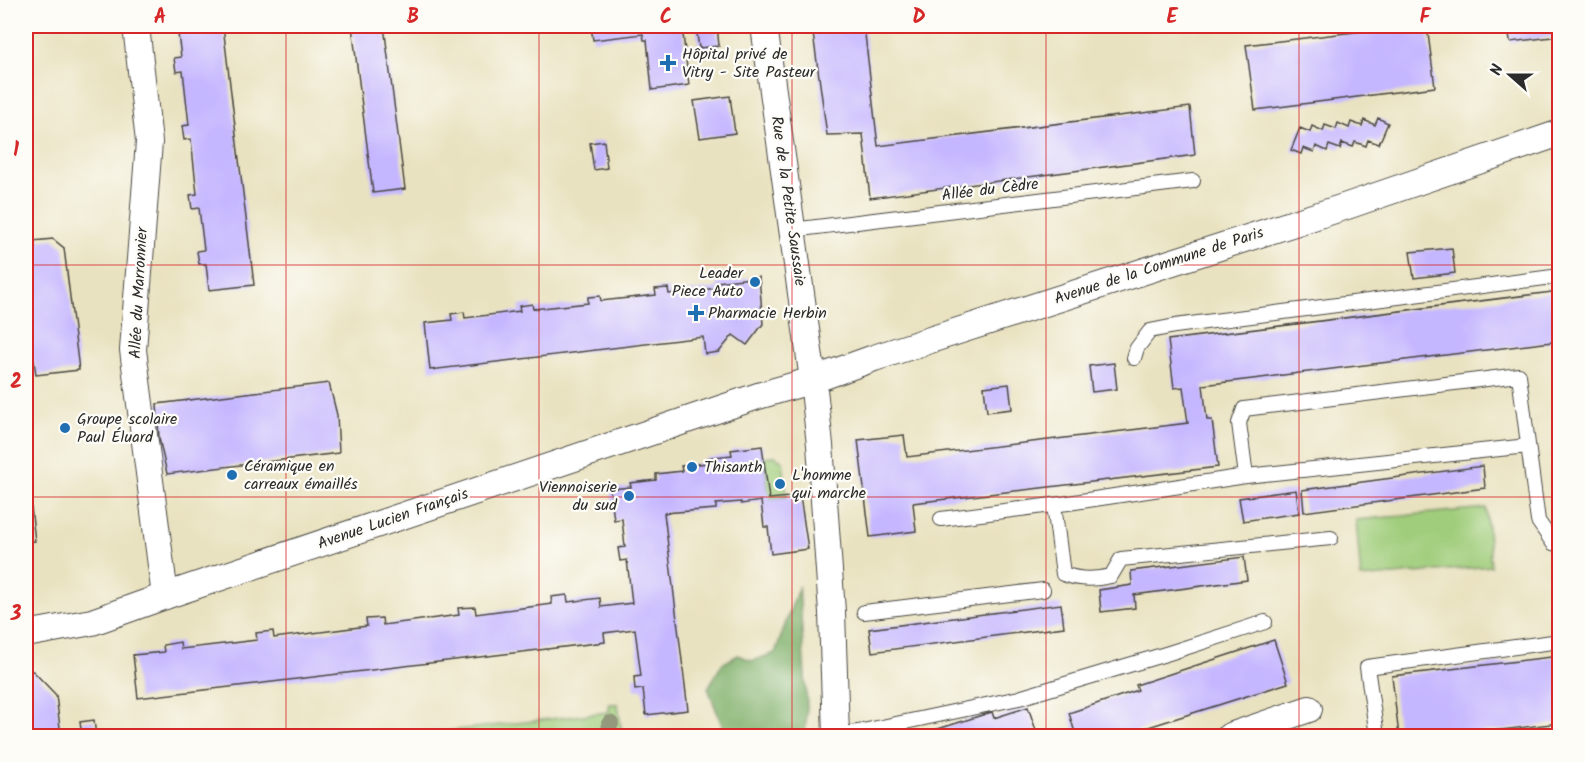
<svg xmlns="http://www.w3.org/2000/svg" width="1585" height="762" font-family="Kalam,sans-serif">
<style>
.green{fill:#a0cd7b;stroke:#667c53;stroke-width:1.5}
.forest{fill:#80b06b;stroke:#566e4b;stroke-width:1.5}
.building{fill:#c4b6ff}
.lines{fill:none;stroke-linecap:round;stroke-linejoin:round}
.lane-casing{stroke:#484641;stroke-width:16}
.street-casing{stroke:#484641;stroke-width:28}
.lane{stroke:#fff;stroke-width:14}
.street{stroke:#fff;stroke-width:26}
.tree{fill:#94987b}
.grid{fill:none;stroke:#d62828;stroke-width:1.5;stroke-opacity:0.55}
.poi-dot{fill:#1f6fb2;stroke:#fdfcf7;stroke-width:2}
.labels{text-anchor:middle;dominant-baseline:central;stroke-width:4.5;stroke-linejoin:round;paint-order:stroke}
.poi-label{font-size:16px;fill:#2b2b2b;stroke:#fdfcf7;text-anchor:start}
.street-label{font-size:16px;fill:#2b2b2b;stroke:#fdfcf7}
.neatline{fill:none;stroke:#d62828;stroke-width:2}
.grid-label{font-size:20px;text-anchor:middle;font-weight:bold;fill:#d62828}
</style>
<rect width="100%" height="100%" fill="#fdfcf7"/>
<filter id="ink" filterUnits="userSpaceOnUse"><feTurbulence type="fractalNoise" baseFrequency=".0167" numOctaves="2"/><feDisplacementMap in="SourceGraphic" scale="12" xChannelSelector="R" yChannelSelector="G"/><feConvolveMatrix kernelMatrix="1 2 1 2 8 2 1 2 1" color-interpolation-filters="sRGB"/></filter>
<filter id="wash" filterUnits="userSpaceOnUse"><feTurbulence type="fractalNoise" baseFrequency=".008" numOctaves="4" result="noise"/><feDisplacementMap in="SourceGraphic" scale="24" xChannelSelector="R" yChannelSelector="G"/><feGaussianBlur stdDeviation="1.35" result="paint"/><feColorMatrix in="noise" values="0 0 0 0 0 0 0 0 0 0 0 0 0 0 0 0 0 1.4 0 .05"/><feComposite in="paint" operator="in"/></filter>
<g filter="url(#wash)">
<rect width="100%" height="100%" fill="#e9e2c0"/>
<g class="green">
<path d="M775 456 783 461 787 497 769 499 764 457Z"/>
<path d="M1486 508 1491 566 1361 578 1356 520Z"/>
<path d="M609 704H618L622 736H407L609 712Z"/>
</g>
<path class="forest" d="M799 586 807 706 805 736H726L708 688 722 664 738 655 752 661 775 653Z"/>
<g id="blocks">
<g class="building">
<path d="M177 26H223L254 285 209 290 206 264H199L197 251 204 250 199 208 192 209 190 195 197 194 191 139 184 140 182 126 189 125 183 71 176 72 174 58 181 57Z"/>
<path d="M352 26H384L405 189 373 193Z"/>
<path d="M591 26H682L689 85 652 90 647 40H644L643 34 593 40Z"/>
<path d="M696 26H717L719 46 699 48Z"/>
<path d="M812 26H864L878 146 1190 107 1195 155 870 198 863 134 827 135Z"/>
<path d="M1405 26H1427L1435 87 1255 110 1246 45Z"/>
<path d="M1508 26H1560V36L1510 42Z"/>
<path d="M730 96 735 133 700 138 694 101Z"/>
<path d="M1378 118 1388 123 1379 144 1368 140 1366 146 1355 142 1353 147 1342 143 1340 149 1329 145 1327 151 1316 146 1314 152 1303 148 1301 154 1291 150 1300 128 1310 132 1312 126 1323 131 1325 125 1336 129 1338 123 1349 128 1351 122 1362 126 1364 120 1375 125Z"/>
<path d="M604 141 607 168 594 170 590 143Z"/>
<path d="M53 239 64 248 79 370 36 375 34 360 26 362V250L35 249 34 241Z"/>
<path d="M1452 248 1455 273 1414 278 1410 252Z"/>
<path d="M759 277 763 324 747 345 733 335 719 352 705 354 703 337 430 370 425 323 452 320 451 314 464 312 465 318 520 311 519 306 532 304 533 309 588 303V297L600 296 601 301 656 295 655 289 668 288 669 294 717 288V282Z"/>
<path d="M1560 291V341L1203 385 1207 420H1212L1218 467 913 503 916 531 870 537 858 440 904 435 907 457 1188 423 1183 387 1174 388 1168 340Z"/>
<path d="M1114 363 1117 389 1092 392 1089 366Z"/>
<path d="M329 383 337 415 339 453 167 474 159 438 157 404Z"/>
<path d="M1009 384 1012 409 987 412 984 387Z"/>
<path d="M762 446 769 499 800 496 808 549 771 554 768 527H764L761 501 741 504V502L716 504V509L664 513 688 710 646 715 643 689 635 690 634 677 641 676 635 629 604 633 605 642 138 698 133 655 164 652 163 645 180 642 181 649 257 640 256 633 273 631 274 638 367 626 366 619 382 618 383 625 459 615 458 608 475 607 476 614 552 604 551 597 567 595 568 602 600 598 601 607 632 603 627 560 620 561 618 548 625 547 622 519 614 520 610 489 631 487 630 483 656 480V474L682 471 681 466 707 463 706 458 732 455 731 450Z"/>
<path d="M1483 466 1485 488 1304 512 1302 490Z"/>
<path d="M26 473H27L35 541 26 542Z"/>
<path d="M1296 490 1299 513 1243 521 1239 498Z"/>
<path d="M1244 557 1247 580 1134 595 1135 608 1101 612 1099 590 1132 585 1131 571Z"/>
<path d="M1061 604 1064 627 872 652 869 629Z"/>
<path d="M1274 640 1288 683 1120 736H1076L1069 713 1138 690 1136 685Z"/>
<path d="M1560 656V723L1449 736H1399L1392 676Z"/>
<path d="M33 671 56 695 61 736H26V672Z"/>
<path d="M1028 707 1038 736H923L922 734 992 712 994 718Z"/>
<path d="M94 720 96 736H82L80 722Z"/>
</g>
</g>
</g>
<g filter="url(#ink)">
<use href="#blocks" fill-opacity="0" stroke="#484641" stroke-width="1.5"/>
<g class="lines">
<g class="lane-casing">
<g id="lane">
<path d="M792 230 1193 181"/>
<path d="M1134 358 1137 348 1150 331 1175 326 1560 276"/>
<path d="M1246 476 1239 423 1244 409 1519 375 1538 521 1553 543 1560 545"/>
<path d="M1054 505 1063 574C1079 580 1094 580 1111 576L1121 559 1331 538"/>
<path d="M941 519 1068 503 1246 476 1528 446"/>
<path d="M864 612 1043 590"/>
<path d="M836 735 858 732 1019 698 1169 653 1265 622"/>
<path d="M1377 736 1367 667 1560 641"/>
</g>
</g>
<g class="street-casing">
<g id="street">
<path d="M136 26 149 142 133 350 165 596"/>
<path d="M764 26 813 380 820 445 832 612 836 736"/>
<path d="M26 634 92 622 165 596 758 396 813 380 874 358 1347 206 1560 133"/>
<path d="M1230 736 1309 709"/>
</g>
</g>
<use href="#lane" class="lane"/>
<use href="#street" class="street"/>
</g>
<circle class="tree" cx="610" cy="724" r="9"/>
</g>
<path class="grid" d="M286 26V736M539 26V736M792 26V736M1046 26V736M1299 26V736M26 265H1560M26 497H1560"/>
<g class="poi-dot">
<path d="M665 54h6v6h6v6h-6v6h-6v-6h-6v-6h6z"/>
<circle cx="755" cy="282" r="6"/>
<path d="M693 304h6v6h6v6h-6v6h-6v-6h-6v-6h6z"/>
<circle cx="65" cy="428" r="6"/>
<circle cx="692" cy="467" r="6"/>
<circle cx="232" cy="475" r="6"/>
<circle cx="780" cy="484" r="6"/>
<circle cx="629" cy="496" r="6"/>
</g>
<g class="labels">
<g class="poi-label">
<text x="682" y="54">Hôpital privé de<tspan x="682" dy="18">Vitry - Site Pasteur</tspan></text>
<text x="743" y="273" text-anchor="end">Leader<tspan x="743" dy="18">Piece Auto</tspan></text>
<text x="708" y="313">Pharmacie Herbin</text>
<text x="77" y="419">Groupe scolaire<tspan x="77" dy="18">Paul Éluard</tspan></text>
<text x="244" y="466">Céramique en<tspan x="244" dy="18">carreaux émaillés</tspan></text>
<text x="704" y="467">Thisanth</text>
<text x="792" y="475">L'homme<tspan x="792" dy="18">qui marche</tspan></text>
<text x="617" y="487" text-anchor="end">Viennoiserie<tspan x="617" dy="18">du sud</tspan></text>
</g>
<g class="street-label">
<text transform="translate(990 190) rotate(-7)">Allée du Cèdre</text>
<text transform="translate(788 201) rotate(82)">Rue de la Petite Saussaie</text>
<text transform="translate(1159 266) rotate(-18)">Avenue de la Commune de Paris</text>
<text transform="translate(139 293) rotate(-87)">Allée du Marronnier</text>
<text transform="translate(393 519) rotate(-19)">Avenue Lucien Français</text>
</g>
</g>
<rect width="1585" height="762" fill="none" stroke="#fdfcf7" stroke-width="66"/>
<g transform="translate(1510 75) rotate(291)" stroke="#fdfcf7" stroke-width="4.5" paint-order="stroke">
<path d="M0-4.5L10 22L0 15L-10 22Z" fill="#2b2b2b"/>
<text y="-9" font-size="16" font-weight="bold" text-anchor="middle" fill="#2b2b2b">N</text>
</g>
<rect x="33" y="33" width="1519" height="696" class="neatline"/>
<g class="grid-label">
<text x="160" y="23">A</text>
<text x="413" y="23">B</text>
<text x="666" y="23">C</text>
<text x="919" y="23">D</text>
<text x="1172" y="23">E</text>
<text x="1425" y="23">F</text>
<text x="16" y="156">1</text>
<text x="16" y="388">2</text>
<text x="16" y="620">3</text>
</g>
</svg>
